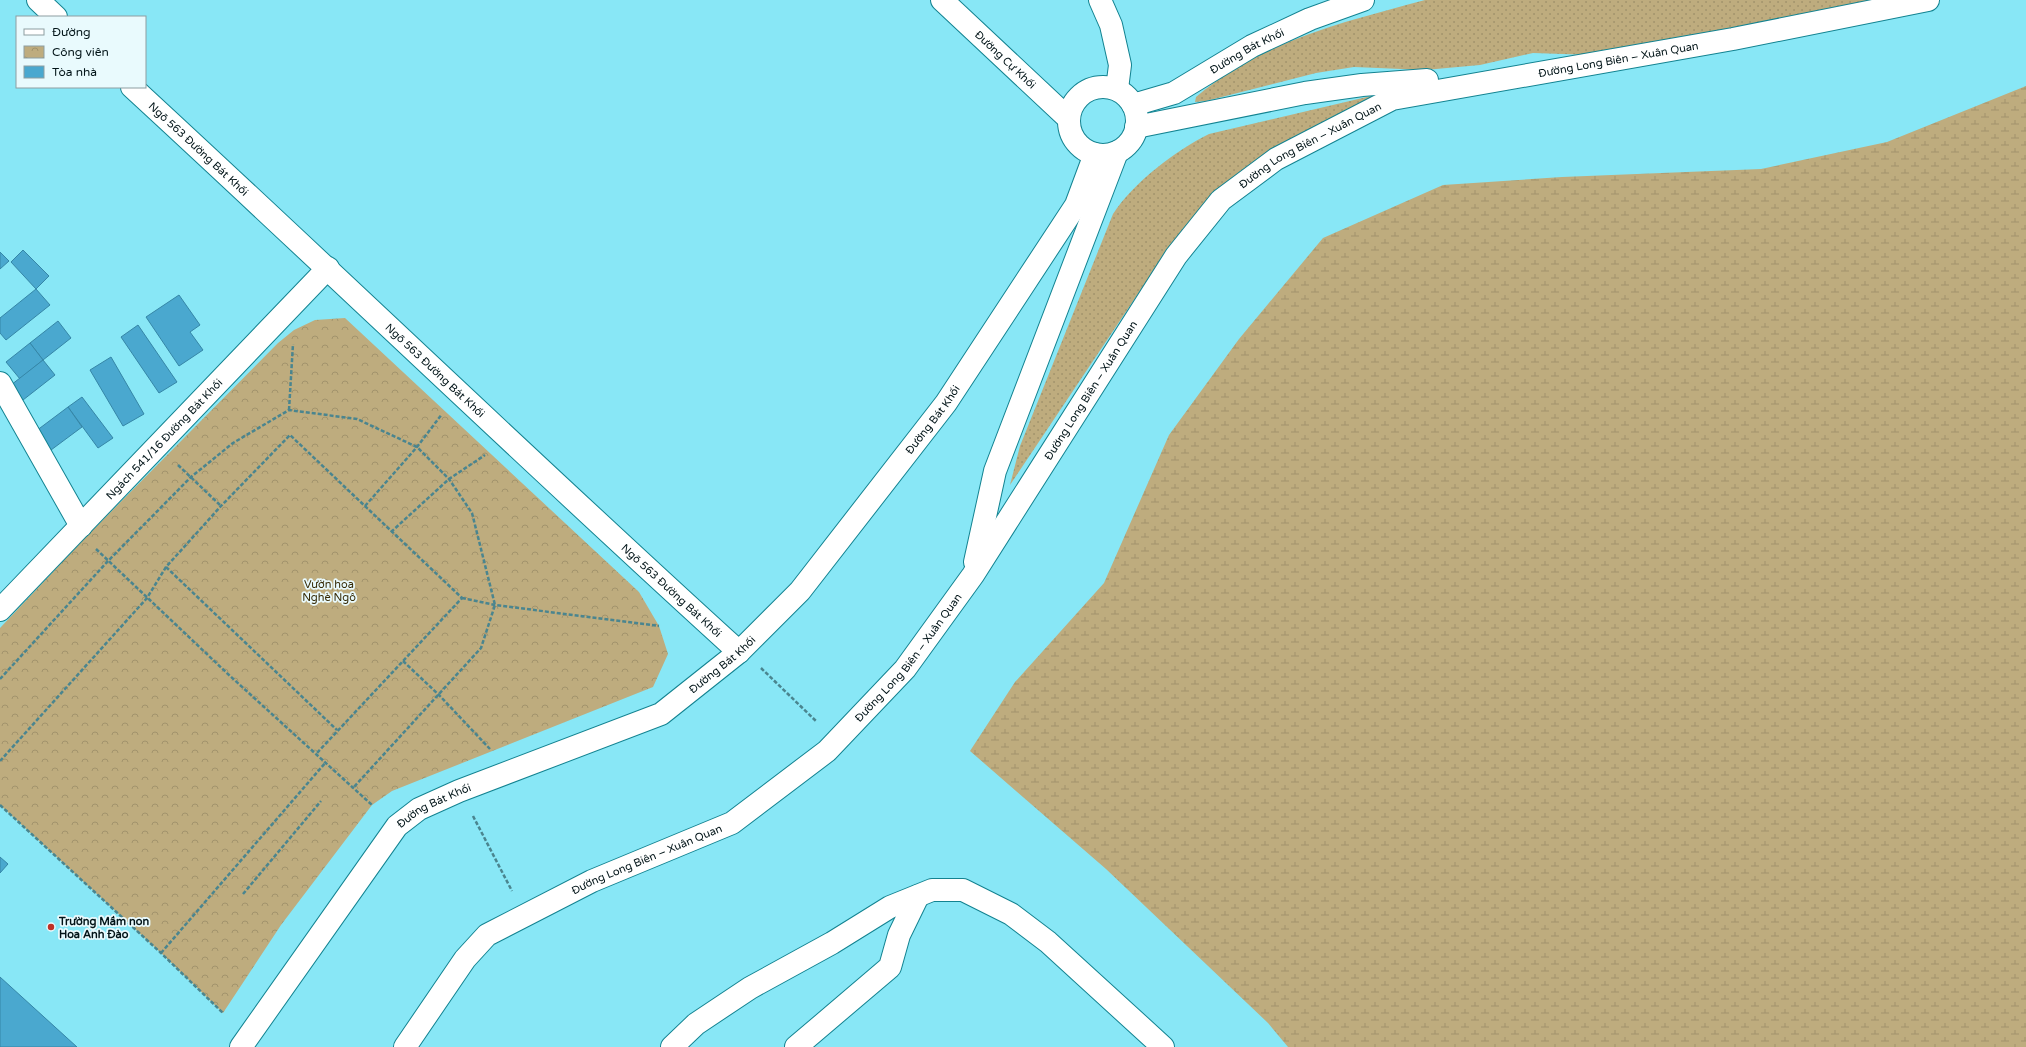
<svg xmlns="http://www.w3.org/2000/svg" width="2026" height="1047" font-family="'Varela Round',sans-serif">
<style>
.grass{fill:url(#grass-dots)}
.wetland{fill:url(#wetland-marsh)}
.park{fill:url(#park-crowns)}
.building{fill:#4aa8cf;stroke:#3586a7}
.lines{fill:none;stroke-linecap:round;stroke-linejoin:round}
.minor-casing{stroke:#138391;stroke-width:24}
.major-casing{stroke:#138391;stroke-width:24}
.path{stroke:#4a858f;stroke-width:2.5;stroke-dasharray:4 2;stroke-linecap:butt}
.minor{stroke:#fff;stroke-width:22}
.major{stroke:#fff;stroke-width:22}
.poi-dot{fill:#be3126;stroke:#e9fafd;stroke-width:1.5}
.labels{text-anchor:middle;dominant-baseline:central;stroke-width:3.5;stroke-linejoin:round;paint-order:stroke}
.street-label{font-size:11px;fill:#021418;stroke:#e9fafd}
.park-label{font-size:11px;fill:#362a05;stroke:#e9fafd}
.poi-label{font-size:11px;font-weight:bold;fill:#021418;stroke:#e9fafd;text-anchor:start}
</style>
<defs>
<pattern id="grass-dots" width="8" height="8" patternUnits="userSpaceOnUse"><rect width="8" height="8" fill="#beac7e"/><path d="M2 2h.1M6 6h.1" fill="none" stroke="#a2936c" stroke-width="1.8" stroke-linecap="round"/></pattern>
<pattern id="wetland-marsh" width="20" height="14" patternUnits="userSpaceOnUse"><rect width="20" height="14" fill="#beac7e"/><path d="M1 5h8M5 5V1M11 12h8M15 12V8" fill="none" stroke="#a2936c"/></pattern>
<pattern id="park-crowns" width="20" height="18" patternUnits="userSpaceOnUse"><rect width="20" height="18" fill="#beac7e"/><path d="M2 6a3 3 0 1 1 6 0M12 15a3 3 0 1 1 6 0" fill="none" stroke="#a2936c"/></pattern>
</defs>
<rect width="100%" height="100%" fill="#88e7f6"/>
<g class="grass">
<path d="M1425 0H1869L1872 2 1592 55 1533 53 1480 65 1425 70 1354 67 1316 73 1206 101 1195 102 1196 97C1261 41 1344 22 1425 0Z"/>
<path d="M1371 96 1376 103 1356 109 1170 246 1010 485 1020 446 1113 214C1133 183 1176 150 1209 134Z"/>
</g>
<path class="wetland" d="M2026 86V1047H1288L1268 1023 1106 869 970 751 1015 682 1104 583 1169 435 1239 339 1323 238 1443 185 1562 177 1761 169 1887 142Z"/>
<path class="park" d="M345 318 639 592 659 626 668 654 653 687 392 791 372 805 281 925 223 1013 161 953 0 805V628L85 538 278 343 294 330 315 320Z"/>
<g class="building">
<path d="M23 250 49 276 36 289 11 262Z"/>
<path d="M0 252 9 261 0 269Z"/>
<path d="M36 289 50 305 6 340 0 333V318Z"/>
<path d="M179 295 200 325 190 332 203 350 179 366 146 317Z"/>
<path d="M58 321 71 338 43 360 30 343Z"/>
<path d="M138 325 177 382 159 393 121 337Z"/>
<path d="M30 343 43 360 20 379 6 362Z"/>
<path d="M111 357 144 414 123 426 90 370Z"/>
<path d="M43 360 55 375 23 400 11 385Z"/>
<path d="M82 397 113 438 98 448 68 407Z"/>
<path d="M68 407 82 427 51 450 36 431Z"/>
<path d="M0 857 8 864 0 873Z"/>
<path d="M0 977 77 1047H0Z"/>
</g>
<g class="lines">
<g class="minor-casing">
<g id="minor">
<path d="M38 0 56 17"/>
<path id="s1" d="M942 0 1069 119"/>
<path d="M1100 0 1111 25 1120 65 1117 89"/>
<path id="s2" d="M132 87C335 274 534 466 739 652"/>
<circle cx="1103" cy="121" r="34"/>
<path id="s3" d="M1133 105 1174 93 1252 46 1310 19 1363 0"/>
<path d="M0 383 81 526"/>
<path id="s4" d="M0 610 328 268"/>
<path id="s5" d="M241 1047 397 826 419 809 459 791 661 714 739 652 800 591 946 403 1076 205 1095 154"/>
<path d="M672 1047 696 1024 750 988 832 943 890 907 932 890H963L1011 914 1048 942 1163 1047"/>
<path d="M796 1047 890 967 899 935 918 896"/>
</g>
</g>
<g class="major-casing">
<g id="major">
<path d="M1136 127 1305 93 1362 85 1427 80"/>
<path d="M975 562 995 471 1117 152"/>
<path id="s6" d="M405 1047 465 959 487 935 592 881 732 823 827 751 905 669 973 575 1176 256 1221 200 1276 159 1392 99 1733 39 1928 0"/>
</g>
</g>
<g class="path">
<path d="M289 410 293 344"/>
<path d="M178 465 221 506"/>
<path d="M365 506 417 447 442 414"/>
<path d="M391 532 449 479 485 455"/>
<path d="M96 549 229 675 372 805"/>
<path d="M166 567 337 730"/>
<path d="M462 598 495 605 659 626"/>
<path d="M403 661 439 695 490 749"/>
<path d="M761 668 817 722"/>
<path d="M0 679 108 561 191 477 233 443 289 410 357 419 417 447 449 479 472 513 495 605 481 648 353 788"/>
<path d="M0 761 147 598 166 567 221 506 290 435 462 598 316 754"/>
<path d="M0 805 161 953 223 1013"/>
<path d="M473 816 512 891"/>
<path d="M243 894 321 801"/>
<path d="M161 953 326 762"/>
</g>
<use href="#minor" class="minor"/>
<use href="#major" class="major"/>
</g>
<circle class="poi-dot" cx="51" cy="927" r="4"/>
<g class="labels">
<g class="street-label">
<text stroke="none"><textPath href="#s3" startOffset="127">Đường Bát Khối</textPath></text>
<text stroke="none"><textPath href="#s1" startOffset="87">Đường Cự Khối</textPath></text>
<text stroke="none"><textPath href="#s6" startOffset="1636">Đường Long Biên – Xuân Quan</textPath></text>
<text stroke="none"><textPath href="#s6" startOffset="1312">Đường Long Biên – Xuân Quan</textPath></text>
<text stroke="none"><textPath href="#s2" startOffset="91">Ngõ 563 Đường Bát Khối</textPath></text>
<text stroke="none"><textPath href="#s2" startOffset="415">Ngõ 563 Đường Bát Khối</textPath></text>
<text stroke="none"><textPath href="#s6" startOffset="976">Đường Long Biên – Xuân Quan</textPath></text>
<text stroke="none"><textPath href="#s5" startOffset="961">Đường Bát Khối</textPath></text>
<text stroke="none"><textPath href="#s4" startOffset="237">Ngách 541/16 Đường Bát Khối</textPath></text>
<text stroke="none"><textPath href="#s2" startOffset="738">Ngõ 563 Đường Bát Khối</textPath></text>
<text stroke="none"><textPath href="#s6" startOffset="652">Đường Long Biên – Xuân Quan</textPath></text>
<text stroke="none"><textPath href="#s5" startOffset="637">Đường Bát Khối</textPath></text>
<text stroke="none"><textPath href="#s5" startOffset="313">Đường Bát Khối</textPath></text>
<text stroke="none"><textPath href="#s6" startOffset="316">Đường Long Biên – Xuân Quan</textPath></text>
</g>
<g class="park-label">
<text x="329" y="584">Vườn hoa<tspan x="329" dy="13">Nghè Ngô</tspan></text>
</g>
<g class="poi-label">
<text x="59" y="921">Trường Mầm non<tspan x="59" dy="13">Hoa Anh Đào</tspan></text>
</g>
</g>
<rect x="16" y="16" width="130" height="72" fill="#e9fafd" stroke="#8d9ea1"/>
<rect x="24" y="29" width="20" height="6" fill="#ffffff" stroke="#8d9ea1"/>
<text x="52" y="36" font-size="12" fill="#021418">Đường</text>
<rect x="24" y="46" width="20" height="12" fill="url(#park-crowns)" stroke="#8d9ea1"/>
<text x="52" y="56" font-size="12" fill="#021418">Công viên</text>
<rect x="24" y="66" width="20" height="12" fill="#4aa8cf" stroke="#8d9ea1"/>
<text x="52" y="76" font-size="12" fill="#021418">Tòa nhà</text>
</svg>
